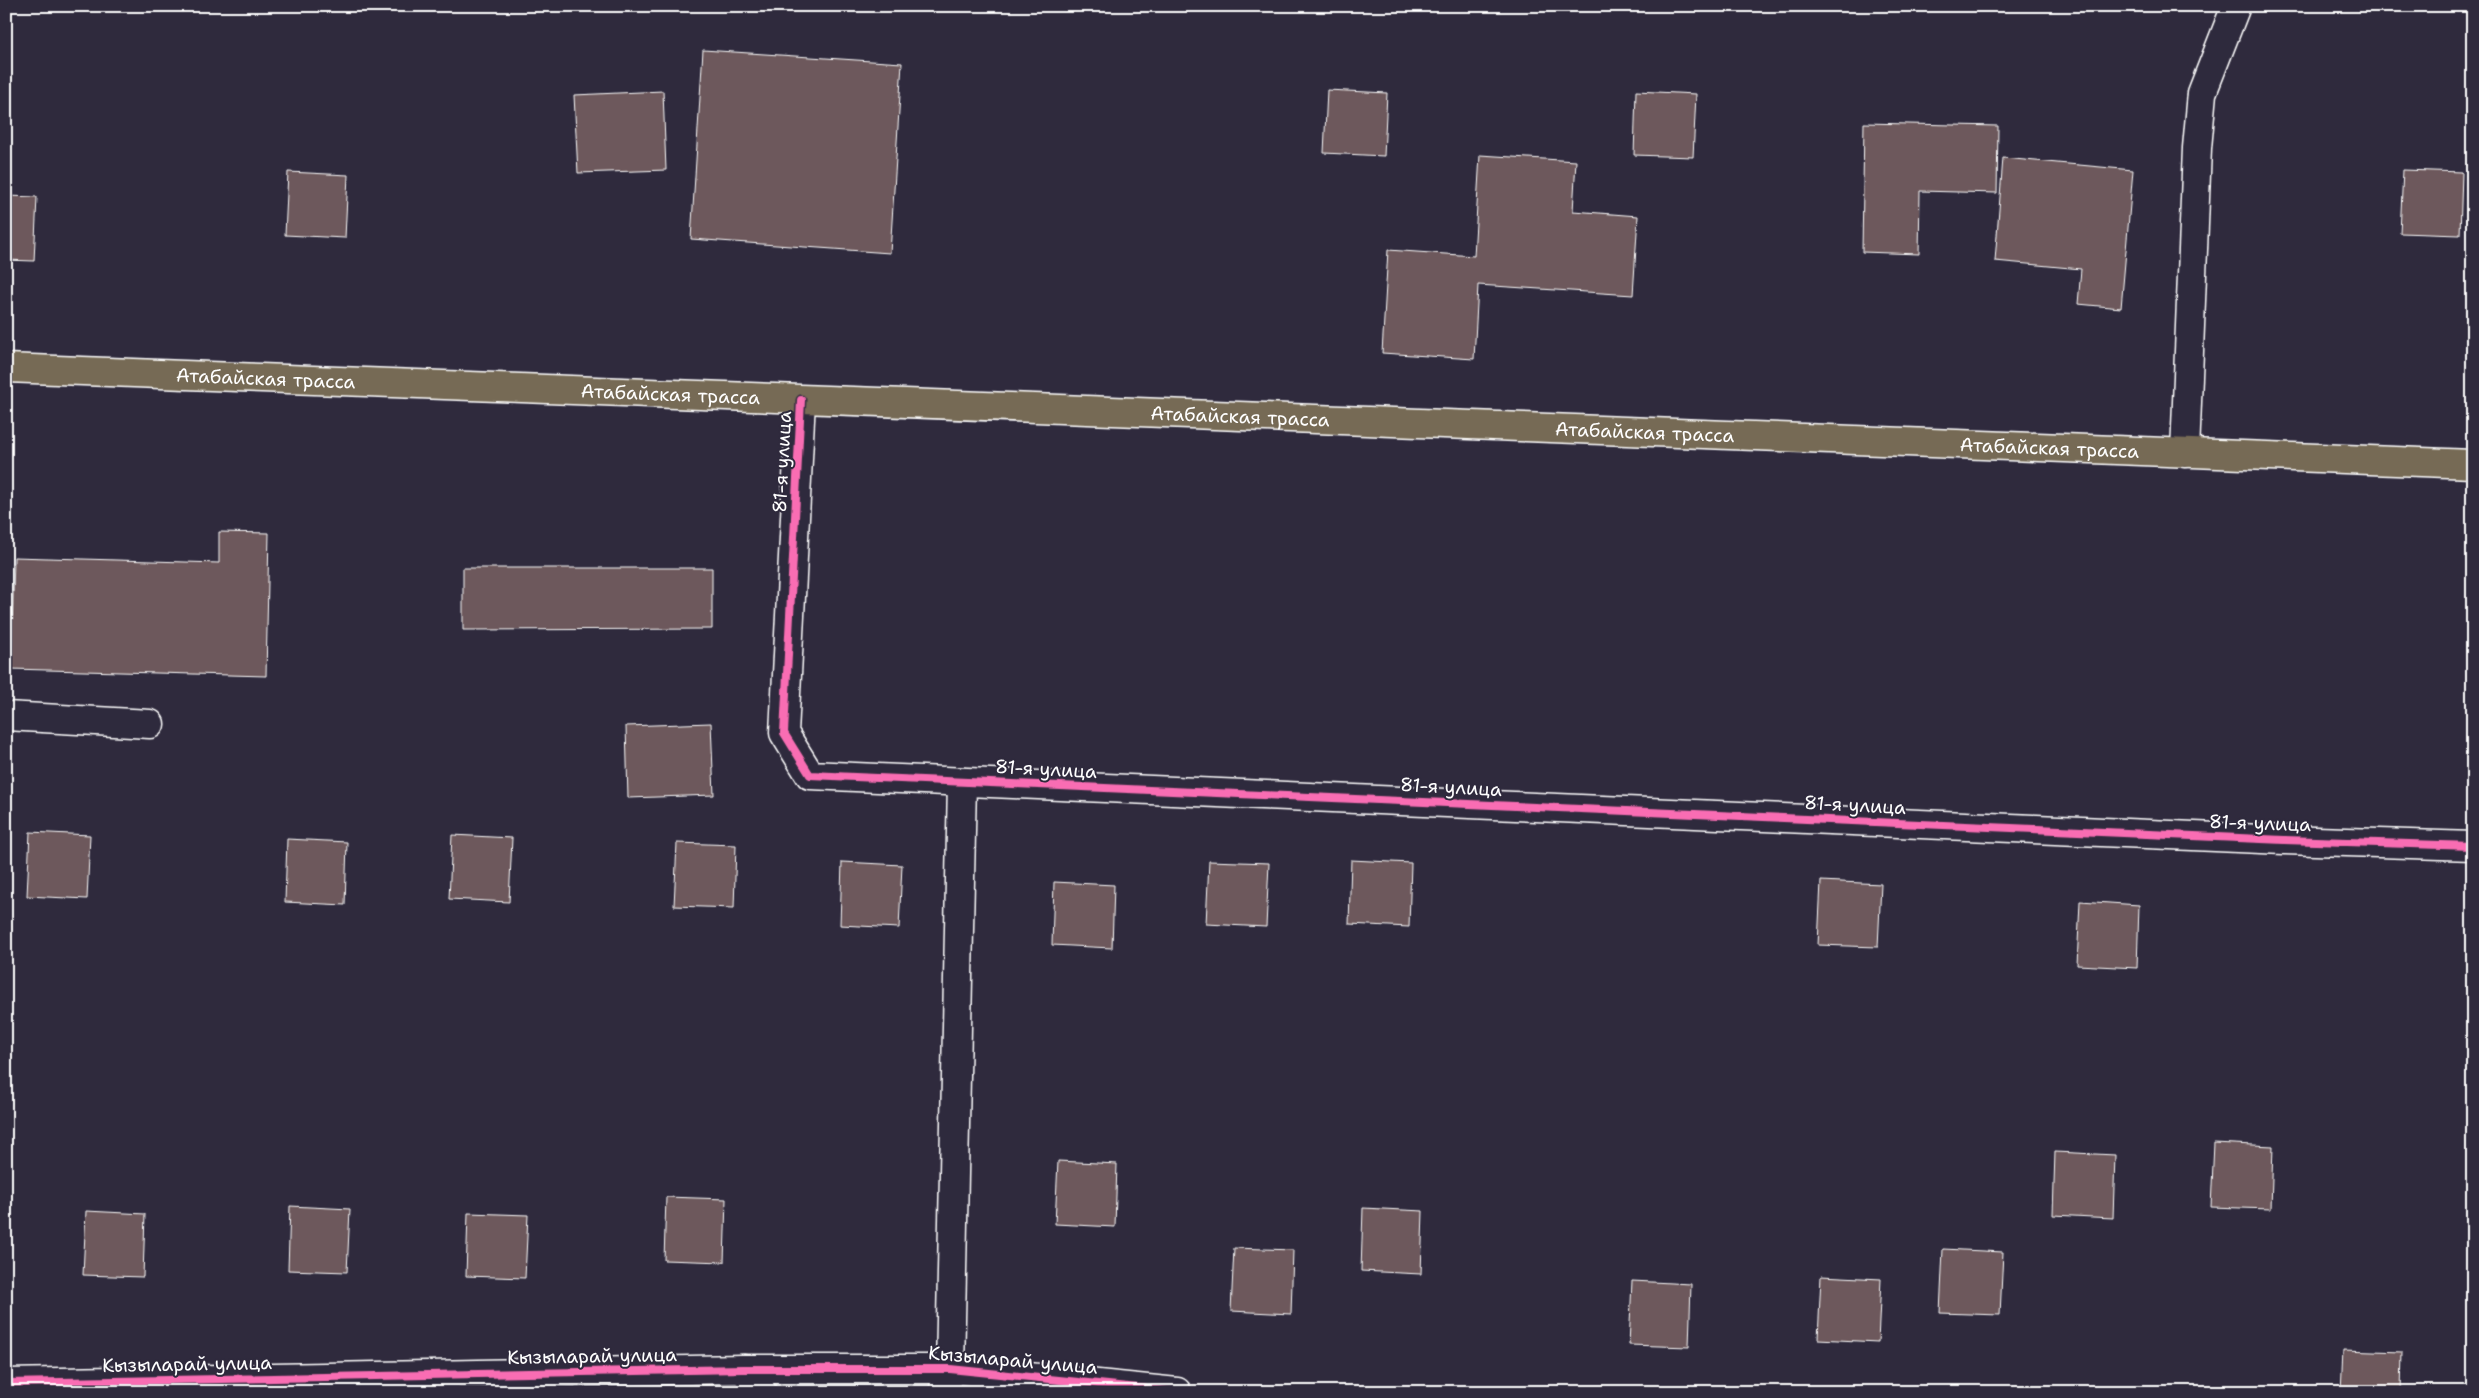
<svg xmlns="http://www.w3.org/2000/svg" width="2479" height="1398" font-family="'Shantell Sans',sans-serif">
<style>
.building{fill:#6d595b;stroke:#fff}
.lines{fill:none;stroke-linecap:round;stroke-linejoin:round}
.minor-casing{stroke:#fff;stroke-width:31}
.major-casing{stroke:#fff;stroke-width:31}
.minor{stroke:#2f2a3d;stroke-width:28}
.major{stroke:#766a54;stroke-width:28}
.cycleway-casing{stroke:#2f2a3d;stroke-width:11}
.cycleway{stroke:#f96db3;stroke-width:8}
.labels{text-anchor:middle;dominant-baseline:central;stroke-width:4;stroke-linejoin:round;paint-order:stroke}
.street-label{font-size:19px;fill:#fff;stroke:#2f2a3d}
</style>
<rect width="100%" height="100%" fill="#2f2a3d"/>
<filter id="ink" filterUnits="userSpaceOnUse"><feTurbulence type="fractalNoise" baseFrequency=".02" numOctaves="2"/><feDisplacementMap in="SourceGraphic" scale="10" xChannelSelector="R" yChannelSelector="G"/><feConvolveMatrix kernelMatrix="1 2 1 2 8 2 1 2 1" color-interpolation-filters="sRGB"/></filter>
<g filter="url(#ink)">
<g class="building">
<path d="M703 50 902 63 890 253 691 239Z"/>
<path d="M1327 90 1387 93 1384 156 1324 153Z"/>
<path d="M663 91 666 170 578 173 574 95Z"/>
<path d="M1636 91 1696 94 1693 157 1634 155Z"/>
<path d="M1864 123 1998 126 1997 193 1920 191 1919 254 1862 252Z"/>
<path d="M1480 155 1576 161 1573 211 1638 216 1633 295 1478 285 1474 359 1382 353 1388 250 1474 256Z"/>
<path d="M2003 158 2133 170 2121 308 2078 304 2081 269 1995 261Z"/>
<path d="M2403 170 2462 172 2460 235 2400 233Z"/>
<path d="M288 172 348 175 345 238 285 235Z"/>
<path d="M6 196 37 197 34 261 6 260Z"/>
<path d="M219 532 269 533 266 676 11 669 14 557 219 563Z"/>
<path d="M463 568H712V629L463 630Z"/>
<path d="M711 723 714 795 628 798 626 726Z"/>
<path d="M30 832 90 835 87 899 27 896Z"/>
<path d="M452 835 512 838 509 902 449 899Z"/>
<path d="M287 839 347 842 345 905 285 902Z"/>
<path d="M677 843 736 845 734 908 674 906Z"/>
<path d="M1351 860 1411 863 1409 927 1349 924Z"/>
<path d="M1209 861 1269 863 1266 927 1206 924Z"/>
<path d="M842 862 902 865 899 928 840 925Z"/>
<path d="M1821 881 1881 884 1878 947 1818 945Z"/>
<path d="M1054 882 1114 885 1112 948 1052 945Z"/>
<path d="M2080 901 2139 905 2137 968 2077 965Z"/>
<path d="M2214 1143 2273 1146 2271 1209 2211 1207Z"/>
<path d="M2055 1152 2115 1155 2113 1218 2053 1215Z"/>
<path d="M1058 1161 1117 1164 1115 1227 1055 1224Z"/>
<path d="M666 1197 726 1199 724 1262 664 1260Z"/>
<path d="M290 1206 350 1209 347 1272 288 1270Z"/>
<path d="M1363 1208 1423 1211 1421 1274 1361 1271Z"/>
<path d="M86 1211 145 1214 143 1277 83 1275Z"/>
<path d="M468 1213 528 1215 525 1278 466 1276Z"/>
<path d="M1234 1248 1293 1250 1291 1314 1231 1311Z"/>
<path d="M1943 1249 2003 1252 2000 1315 1940 1313Z"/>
<path d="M1821 1276 1881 1279 1878 1342 1818 1339Z"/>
<path d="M1632 1281 1691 1284 1689 1347 1629 1345Z"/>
<path d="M2343 1350 2402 1352 2401 1392H2341Z"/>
</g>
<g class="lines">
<g class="minor-casing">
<g id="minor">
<path d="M801 400 784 733 810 775 2284 840 2473 846"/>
<path d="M2185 453 2197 148 2202 93 2236 6"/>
<path d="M6 716 150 724"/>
<path d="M743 1369 762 1392"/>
<path d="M6 1383 743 1369H950L1177 1392"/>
<path d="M943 1392 950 1369 962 782"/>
</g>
</g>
<g class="major-casing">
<g id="major">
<path id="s1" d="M6 368 2473 464"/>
</g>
</g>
<use href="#minor" class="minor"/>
<use href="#major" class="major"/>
<g class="cycleway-casing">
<g id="cycleway">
<path d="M801 400 784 733 810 775 2284 840 2473 846"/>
<path d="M6 1383 743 1369H950L1177 1392"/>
</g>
</g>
<use href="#cycleway" class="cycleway"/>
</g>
</g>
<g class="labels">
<g class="street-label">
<text stroke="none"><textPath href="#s1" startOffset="260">Атабайская трасса</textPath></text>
<text stroke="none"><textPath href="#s1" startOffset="665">Атабайская трасса</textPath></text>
<text stroke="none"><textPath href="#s1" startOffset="1235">Атабайская трасса</textPath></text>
<text stroke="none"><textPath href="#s1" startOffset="1640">Атабайская трасса</textPath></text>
<text stroke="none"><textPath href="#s1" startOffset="2045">Атабайская трасса</textPath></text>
<text transform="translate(782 462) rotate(-87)">81-я улица</text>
<text transform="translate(1046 769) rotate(3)">81-я улица</text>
<text transform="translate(1451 787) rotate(3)">81-я улица</text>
<text transform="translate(1855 805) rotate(3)">81-я улица</text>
<text transform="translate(2260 823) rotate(2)">81-я улица</text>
<text transform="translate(592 1356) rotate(-1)">Кызыларай улица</text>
<text transform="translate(1013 1360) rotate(5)">Кызыларай улица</text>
<text transform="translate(187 1364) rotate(-1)">Кызыларай улица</text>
</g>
</g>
<rect width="2479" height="1398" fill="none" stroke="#2f2a3d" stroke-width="25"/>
<rect x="12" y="12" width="2454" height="1373" fill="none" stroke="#fff" stroke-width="2" filter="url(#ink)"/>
</svg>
